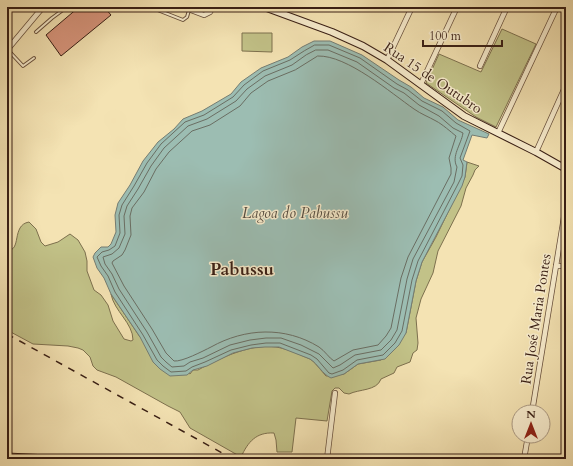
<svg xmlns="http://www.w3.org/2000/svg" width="573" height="466" font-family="Cardo,serif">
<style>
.green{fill:#c2c288;stroke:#7d704e}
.water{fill:#9cbdb2;stroke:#747d73}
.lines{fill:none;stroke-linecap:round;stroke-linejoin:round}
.shore{stroke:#6a6e63;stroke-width:1}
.building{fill:#d6947b;stroke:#381e14}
.service-casing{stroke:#674f3c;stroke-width:4}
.minor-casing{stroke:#674f3c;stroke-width:6}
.secondary-casing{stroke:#381e14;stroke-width:8}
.primary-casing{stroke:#381e14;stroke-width:9}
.service{stroke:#f8edce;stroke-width:2}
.minor{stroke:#f8edce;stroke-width:4.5}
.secondary{stroke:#f8edce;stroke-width:6}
.primary{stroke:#f4e3b3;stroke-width:7}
.rail{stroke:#381e14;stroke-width:1.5;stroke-dasharray:7 7;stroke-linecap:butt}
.labels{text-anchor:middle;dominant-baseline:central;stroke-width:3;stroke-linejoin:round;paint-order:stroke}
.street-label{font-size:14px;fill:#381e14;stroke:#f8edce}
.water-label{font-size:15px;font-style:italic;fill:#564e43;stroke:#f8edce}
.district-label{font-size:18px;font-weight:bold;fill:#381e14;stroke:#f8edce}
</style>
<rect width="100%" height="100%" fill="#f4e3b3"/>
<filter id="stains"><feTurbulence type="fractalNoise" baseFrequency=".005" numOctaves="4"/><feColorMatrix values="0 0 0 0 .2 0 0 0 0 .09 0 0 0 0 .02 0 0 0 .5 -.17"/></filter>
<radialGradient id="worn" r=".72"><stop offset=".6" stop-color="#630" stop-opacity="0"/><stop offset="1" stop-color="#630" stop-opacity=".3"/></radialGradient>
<g class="green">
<path d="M502 29 536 44 496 127 476 117 426 83 439 54 481 72Z"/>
<path d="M242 33H272V52L242 51Z"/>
<path d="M467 162 479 166 475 170 473 175 466 188 461 206 438 251 433 273 421 299 416 318 418 343 417 350 413 353 410 362 397 367 394 373 381 379C377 391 359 389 349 394L344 393 339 388H335L332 391 327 421 296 418 292 452H277L276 440 274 433C256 432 248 442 241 457L190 428 180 412 168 406 116 377 97 370 93 366 90 357 83 350 78 348 68 346 33 344 7 330V250C22 252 11 225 29 222L36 229 41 242 45 246 58 242 70 234 78 240 85 252 87 261V271L94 290 101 295 108 305 113 321 124 339 131 341 133 340C133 323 114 311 111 294L140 337 190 374 193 370H198C220 358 255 341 281 348 291 350 300 355 310 359L314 362 326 376 344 374 358 364 381 360 406 333 416 281 422 262 436 237 465 177Z"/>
</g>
<path class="water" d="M314 41H330L362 55 399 80 411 87 424 98 443 107 458 120 489 134 487 138 472 135 463 160 467 162 465 177 462 186 422 262 416 281 406 333 399 345 385 359 358 364 344 374 331 378C322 374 318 364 310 359L279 347H265L252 348 233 353 207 366 193 370 187 375 170 376 160 369 153 362 140 337 111 294 104 278 97 268 93 257 95 253 101 247H108L111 244 116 232 115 215 118 203 130 185 143 161 158 142 174 129 183 119 202 111 231 94 241 82 261 68 288 57 302 47Z"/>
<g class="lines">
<g class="shore">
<path d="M315 45H329L360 58 397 84 408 90 422 101 442 111 456 123 470 131 460 158 463 165 462 176 458 184 418 261 412 280 402 331 395 343 383 355 357 360 343 370 332 374 329 373 317 359 311 355 280 343H266L251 345 231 350 205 362 192 367 186 371 171 372 163 366 157 360 143 335 115 292 108 276 101 266 97 257 102 252 109 250 115 246 120 233 119 215 122 205 134 186 147 163 161 144 185 122 204 115 233 97 244 85 263 71 290 60 304 51Z"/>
<path d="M316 50H328L357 62 394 88 404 93 419 105 439 116 453 128 463 133C461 145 451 156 457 167L454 182 413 259 407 279 397 330 391 340 381 350 355 355 340 365 333 368 319 354 301 345 281 338H266L250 340 230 345 203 358 190 362 184 366 172 367 166 362 161 357 147 332 119 289 112 274 105 264 103 257 112 254 119 248 125 234 124 216 127 206 138 189 151 166 164 148 188 126 207 119 236 101 247 89 265 76 292 65 306 55Z"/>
<path d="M318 56C347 55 391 93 414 109 421 114 429 117 436 121 442 124 451 132 456 136L449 158 451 168V174L408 257 401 278 391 328 386 336 378 345 353 350 334 361C329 358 325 351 319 347 285 326 245 328 211 347 203 351 182 362 174 361L166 353 152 329 124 286 112 263 113 261 122 255 125 250 131 235 130 216 132 208 144 192 156 169 169 152 192 131 210 125 240 106 251 93 268 81 295 70Z"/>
</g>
</g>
<path class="building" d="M79 7H104L111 15 61 56 46 35Z"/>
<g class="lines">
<g class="service-casing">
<g id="service">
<path d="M150 7 183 20 187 17 190 7"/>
<path d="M36 32 52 18 67 7"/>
<path d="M8 50 23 66 34 58"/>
</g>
</g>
<g class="minor-casing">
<g id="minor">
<path d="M183 7 204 15 210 12 213 7"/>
<path d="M7 10 10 7"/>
<path d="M283 14 287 7"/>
<path d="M7 50 43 7"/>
<path d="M387 60 412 7"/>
<path d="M480 66 507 7"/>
<path d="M421 84 457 7"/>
<path d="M498 133 557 7"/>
<path d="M536 152 566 85"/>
<path d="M556 266H566"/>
<path d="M532 412 566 205"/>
<path d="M327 459 335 393"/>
<path d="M524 459 528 436"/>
</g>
</g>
<g class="secondary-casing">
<path id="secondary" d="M264 7 332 32 363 46 387 60 464 116 536 152 566 169"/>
</g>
<g class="primary-casing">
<path id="primary" d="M7 457 48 459"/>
</g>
<use href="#service" class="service"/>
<use href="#minor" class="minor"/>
<use href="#secondary" class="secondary"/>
<use href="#primary" class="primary"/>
<path class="rail" d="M7 334 233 459"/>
</g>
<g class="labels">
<g class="street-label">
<text transform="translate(433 78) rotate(34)">Rua 15 de Outubro</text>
<text transform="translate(536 319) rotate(-81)">Rua José Maria Pontes</text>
</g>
<g class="water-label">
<text x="295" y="213">Lagoa do Pabussu</text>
</g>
<g class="district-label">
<text x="242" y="269">Pabussu</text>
</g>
</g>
<rect width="573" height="466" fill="none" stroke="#f4e3b3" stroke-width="24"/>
<rect x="8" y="8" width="557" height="450" fill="none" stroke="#381e14" stroke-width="2"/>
<rect x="12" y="12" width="549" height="442" fill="none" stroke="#381e14"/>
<g transform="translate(531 424)"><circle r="19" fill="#f8edce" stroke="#ab9a84"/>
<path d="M0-3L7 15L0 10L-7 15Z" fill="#8f2418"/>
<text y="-6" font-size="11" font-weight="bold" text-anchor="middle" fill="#381e14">N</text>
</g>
<path d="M423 40v6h79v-6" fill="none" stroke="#381e14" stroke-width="2"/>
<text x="429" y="40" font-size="12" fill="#381e14" stroke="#f8edce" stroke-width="3" paint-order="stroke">100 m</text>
<rect width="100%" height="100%" filter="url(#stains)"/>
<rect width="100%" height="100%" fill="url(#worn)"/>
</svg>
